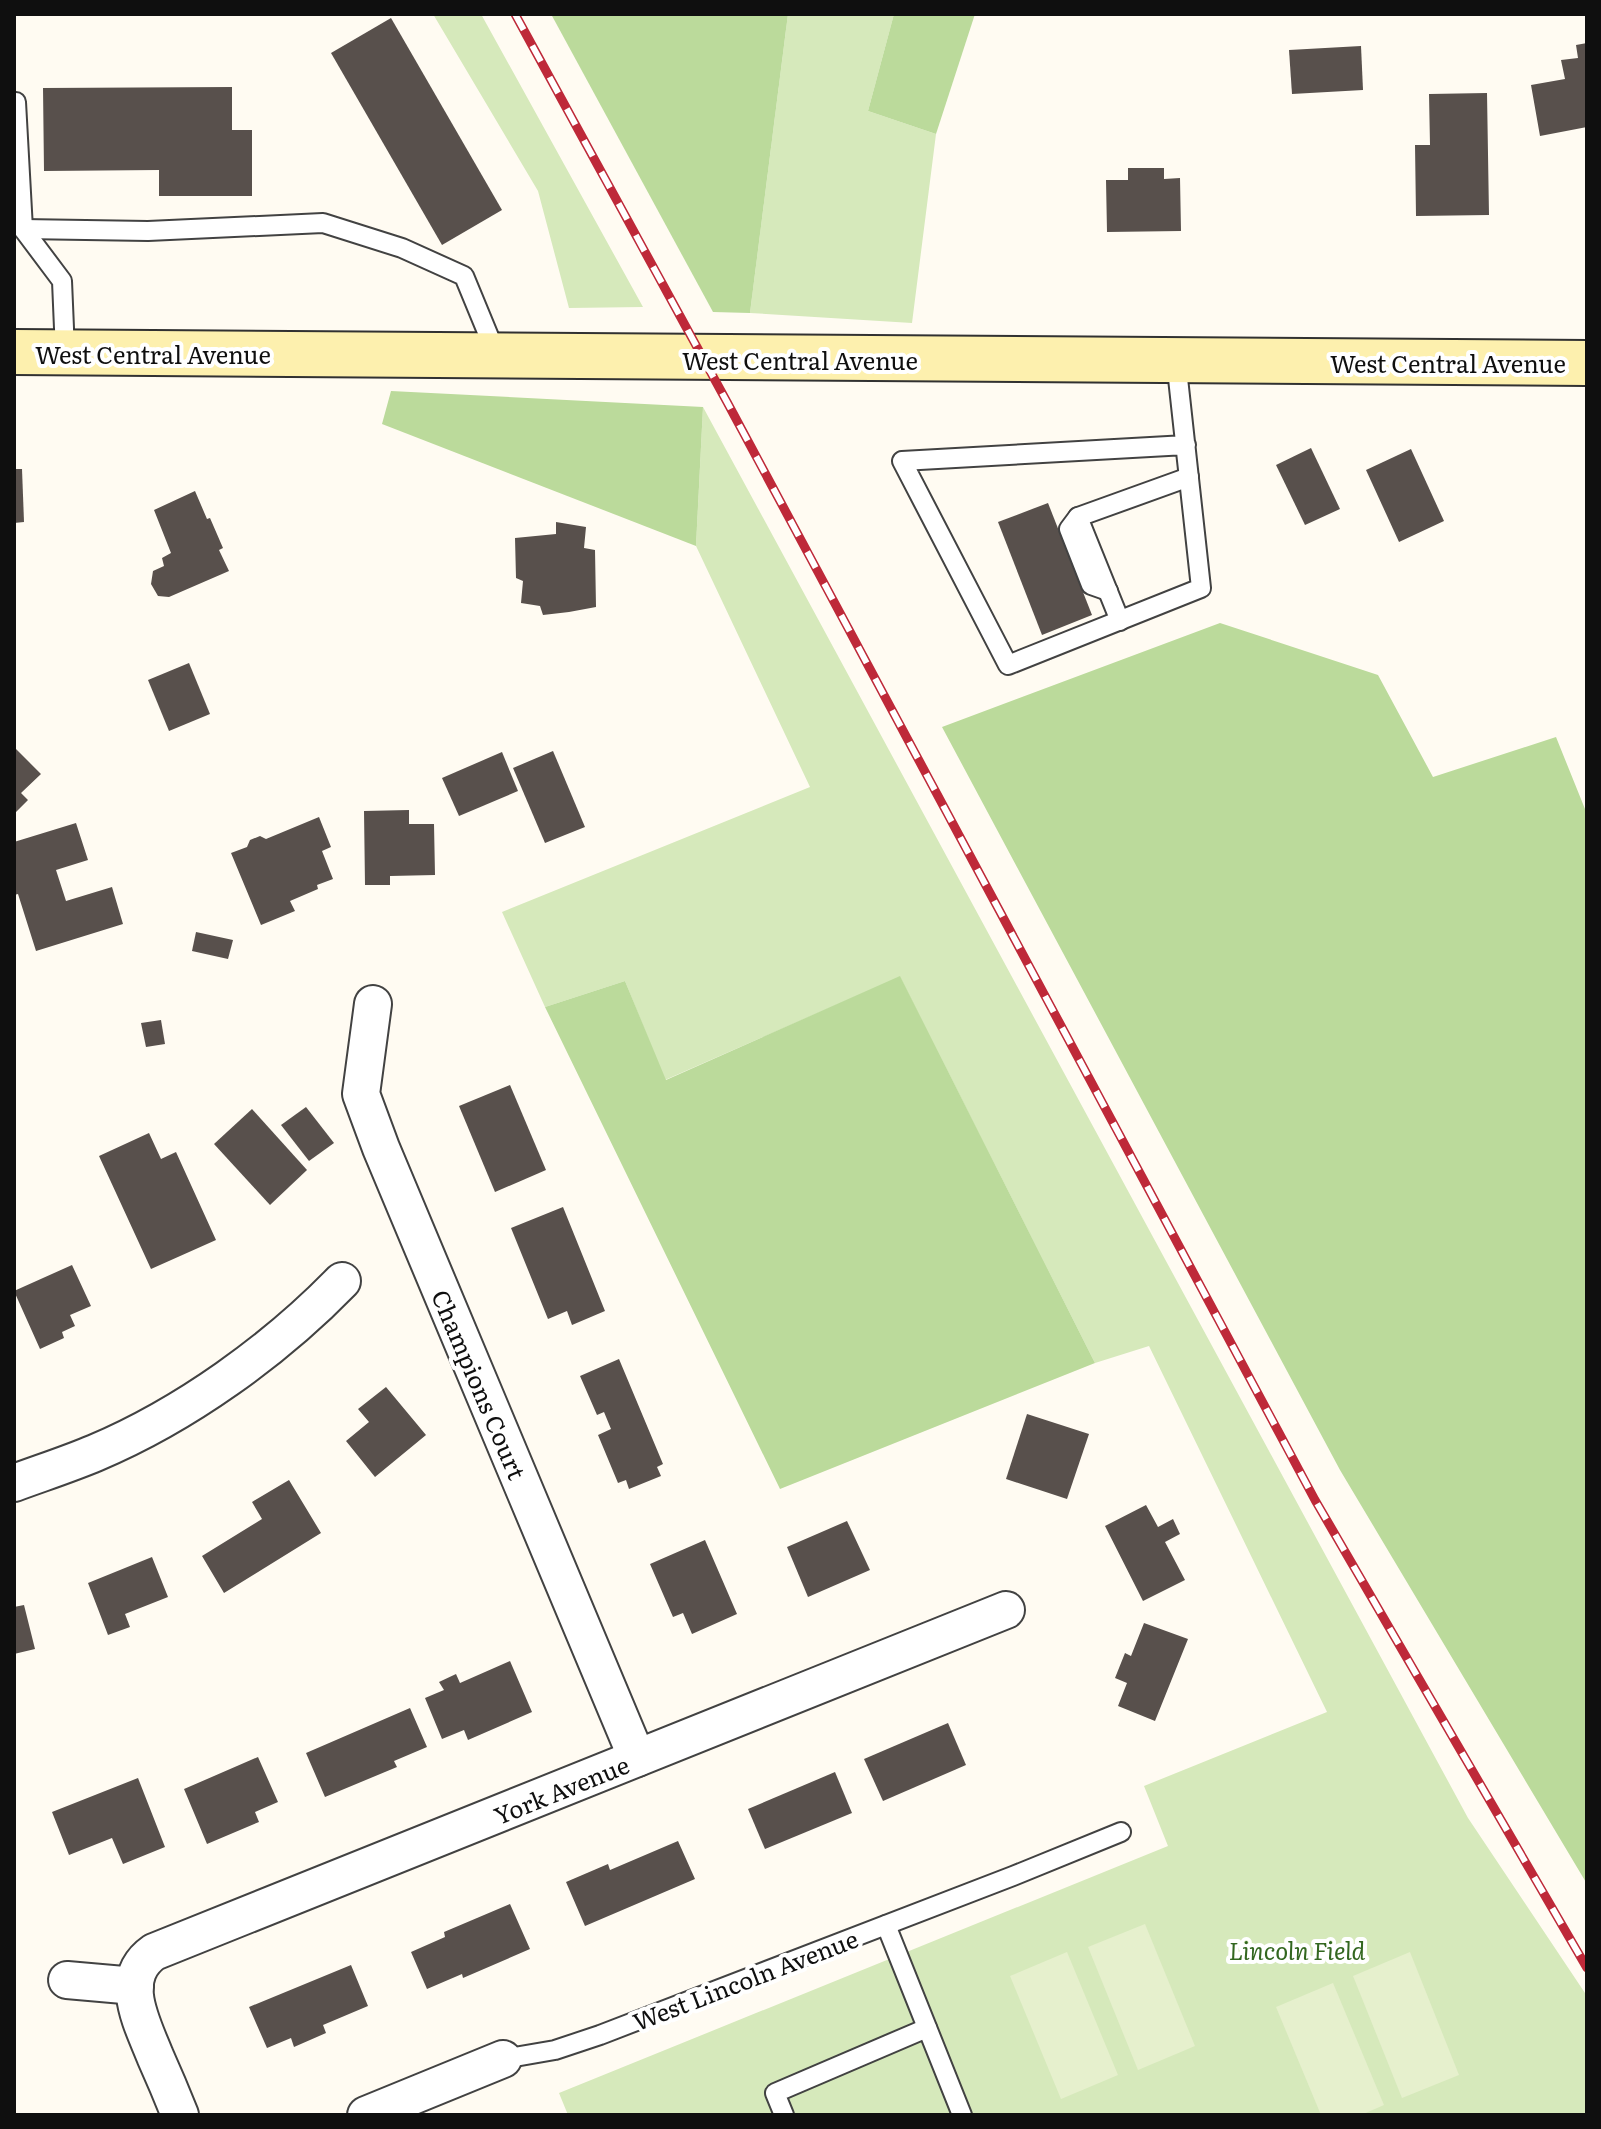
<svg xmlns="http://www.w3.org/2000/svg" width="1601" height="2129" font-family="Literata,serif">
<style>
.green{fill:#d6e9bb}
.forest{fill:#bbda9b}
.pitch{fill:#e6f0cd}
.building{fill:#58504c}
.lines{fill:none;stroke-linecap:round;stroke-linejoin:round}
.lane-casing{stroke:#424242;stroke-width:22}
.street-casing{stroke:#424242;stroke-width:40}
.secondary-casing{stroke:#313131;stroke-width:48}
.lane{stroke:#fff;stroke-width:18}
.street{stroke:#fff;stroke-width:36}
.secondary{stroke:#fdf0ae;stroke-width:44}
.rail-casing{stroke:#be2939;stroke-width:9}
.rail{stroke:#fff;stroke-width:6;stroke-dasharray:18;stroke-linecap:butt}
.labels{text-anchor:middle;dominant-baseline:central;stroke-width:8;stroke-linejoin:round;paint-order:stroke}
.street-label{font-size:24px;fill:#0f0f0f;stroke:#fff}
.park-label{font-size:24px;font-style:italic;fill:#336720;stroke:#fff}
</style>
<rect width="100%" height="100%" fill="#fffbf2"/>
<g class="green">
<path d="M433 14H481L643 307 569 308 538 191Z"/>
<path d="M788 14H894L868 111 936 134 912 323 750 313Z"/>
<path d="M703 407 1468 1818 1587 1996V2115H568L559 2093 1168 1846 1144 1786 1327 1712 1149 1346 1095 1363 900 977 665 1080 625 981 545 1007 502 912 810 787 696 546Z"/>
</g>
<g class="forest">
<path d="M551 14H788L750 313 713 312Z"/>
<path d="M894 14H975L936 134 868 111Z"/>
<path d="M391 391 703 407 696 546 382 424Z"/>
<path d="M1220 623 1378 675 1433 777 1556 737 1587 814V1884L1340 1470 942 727Z"/>
<path d="M900 976 1095 1363 780 1489 545 1007 625 981 666 1080Z"/>
</g>
<g class="pitch">
<path d="M1145 1924 1195 2046 1138 2070 1088 1947Z"/>
<path d="M1067 1952 1118 2075 1061 2099 1010 1976Z"/>
<path d="M1410 1952 1459 2075 1402 2098 1353 1976Z"/>
<path d="M1333 1983 1384 2105 1361 2115H1321L1276 2007Z"/>
</g>
<g class="building">
<path d="M391 18 502 210 442 245 331 53Z"/>
<path d="M1587 43V127L1540 136 1531 85 1565 79 1561 60 1578 58 1576 45Z"/>
<path d="M1361 46 1363 90 1292 94 1289 50Z"/>
<path d="M232 87V130H252V196H159V170L44 171 43 88Z"/>
<path d="M1487 93 1489 215 1416 216 1415 145H1430L1429 94Z"/>
<path d="M1128 168H1164V179L1180 178 1181 231 1107 232 1106 180H1128Z"/>
<path d="M1311 448 1340 509 1305 525 1276 465Z"/>
<path d="M1411 449 1444 521 1399 542 1366 470Z"/>
<path d="M14 469H22L24 522 14 523Z"/>
<path d="M195 491 207 519 210 518 223 548 219 550 229 571 169 597 158 596 151 584 153 571 164 566 162 558 171 553 154 510Z"/>
<path d="M1048 503 1092 615 1042 635 998 522Z"/>
<path d="M556 522 586 527 584 548 595 550 596 607 569 612 543 615 540 606 521 603 523 581 516 578 515 538 556 534Z"/>
<path d="M189 663 210 714 169 731 148 680Z"/>
<path d="M14 747 41 774 21 793 28 800 14 814Z"/>
<path d="M553 751 585 827 545 843 513 768Z"/>
<path d="M502 752 518 791 459 816 442 778Z"/>
<path d="M409 810V824H434L435 875 390 876V885H365L364 811Z"/>
<path d="M319 817 331 847 322 851 333 879 317 885 318 889 290 901 295 911 261 925 231 853 247 847 250 840 260 836 266 839Z"/>
<path d="M76 823 88 860 56 870 66 901 112 887 123 924 36 951 18 894 14 895V842Z"/>
<path d="M196 932 233 940 228 959 192 951Z"/>
<path d="M161 1020 165 1044 146 1047 141 1023Z"/>
<path d="M510 1085 546 1170 495 1192 459 1106Z"/>
<path d="M306 1107 334 1143 309 1161 281 1125Z"/>
<path d="M252 1109 307 1170 270 1205 214 1144Z"/>
<path d="M149 1133 161 1159 176 1152 216 1240 151 1269 99 1156Z"/>
<path d="M563 1207 605 1311 572 1325 567 1311 548 1319 511 1228Z"/>
<path d="M72 1265 91 1306 70 1315 75 1326 62 1332 64 1338 40 1349 14 1291Z"/>
<path d="M619 1359 663 1464 657 1467 661 1476 629 1489 626 1480 618 1483 598 1435 611 1429 604 1412 597 1415 580 1376Z"/>
<path d="M386 1387 426 1435 375 1477 346 1441 369 1422 358 1409Z"/>
<path d="M1027 1414 1089 1434 1067 1499 1006 1479Z"/>
<path d="M289 1480 321 1533 224 1593 202 1556 262 1519 252 1502Z"/>
<path d="M1146 1505 1158 1527 1173 1519 1180 1534 1165 1542 1185 1580 1143 1601 1105 1526Z"/>
<path d="M847 1521 870 1570 808 1597 787 1547Z"/>
<path d="M705 1540 737 1614 692 1634 683 1613 673 1617 650 1564Z"/>
<path d="M152 1557 168 1597 125 1614 130 1627 108 1635 88 1583Z"/>
<path d="M24 1605 35 1649 14 1654V1607Z"/>
<path d="M1144 1623 1188 1639 1155 1721 1118 1706 1127 1683 1115 1678 1125 1653 1131 1656Z"/>
<path d="M510 1661 532 1712 468 1740 464 1730 442 1739 425 1698 444 1690 439 1682 456 1674 460 1683Z"/>
<path d="M410 1708 427 1747 394 1761 397 1767 325 1797 306 1753Z"/>
<path d="M948 1723 966 1765 883 1801 864 1759Z"/>
<path d="M258 1757 278 1802 255 1812 259 1822 207 1844 184 1789Z"/>
<path d="M835 1772 852 1813 765 1849 748 1809Z"/>
<path d="M138 1778 165 1847 123 1864 112 1838 69 1855 52 1812Z"/>
<path d="M678 1841 695 1879 585 1926 566 1882 608 1864 610 1870Z"/>
<path d="M510 1904 530 1949 463 1978 462 1974 427 1989 411 1952 445 1937 444 1932Z"/>
<path d="M351 1965 368 2006 323 2025 326 2033 294 2047 291 2038 267 2048 249 2007Z"/>
</g>
<g class="lines">
<g class="lane-casing">
<g id="lane">
<path d="M14 102H16L23 229 62 281 65 352"/>
<path d="M23 229 148 231 323 223 402 248 464 276 497 356"/>
<path d="M1176 360 1201 588 1008 665 902 461 1186 445"/>
<path d="M1078 517 1120 621"/>
<path d="M1108 591 1091 585 1069 529 1078 517 1189 477"/>
<path d="M886 1925 962 2115"/>
<path d="M503 2059 555 2050 600 2035 1013 1876 1121 1832"/>
<path d="M784 2115 775 2093 927 2028"/>
</g>
</g>
<g class="street-casing">
<g id="street">
<path d="M373 1004 361 1094 381 1148 637 1758"/>
<path d="M14 1483C41 1473 69 1464 95 1453 185 1415 275 1350 342 1281"/>
<path d="M67 1980 135 1986"/>
<path d="M180 2115C172 2095 164 2076 155 2056 142 2023 117 1978 154 1952L1006 1610"/>
<path d="M366 2115 503 2059"/>
</g>
</g>
<g class="secondary-casing">
<path id="secondary" d="M14 352 1587 363"/>
</g>
<use href="#lane" class="lane"/>
<use href="#street" class="street"/>
<use href="#secondary" class="secondary"/>
<g class="rail-casing">
<path id="rail" d="M515 14 727 402 1315 1500 1587 1968"/>
</g>
<use href="#rail" class="rail"/>
</g>
<g class="labels">
<g class="street-label">
<text x="153" y="353">West Central Avenue</text>
<text x="800" y="359">West Central Avenue</text>
<text x="1448" y="362">West Central Avenue</text>
<text transform="translate(480 1384) rotate(67)">Champions Court</text>
<text transform="translate(561 1789) rotate(-22)">York Avenue</text>
<text transform="translate(745 1979) rotate(-21)">West Lincoln Avenue</text>
</g>
<g class="park-label">
<text x="1297" y="1949">Lincoln Field</text>
</g>
</g>
<rect width="1601" height="2129" fill="none" stroke="#0f0f0f" stroke-width="32"/>
</svg>
